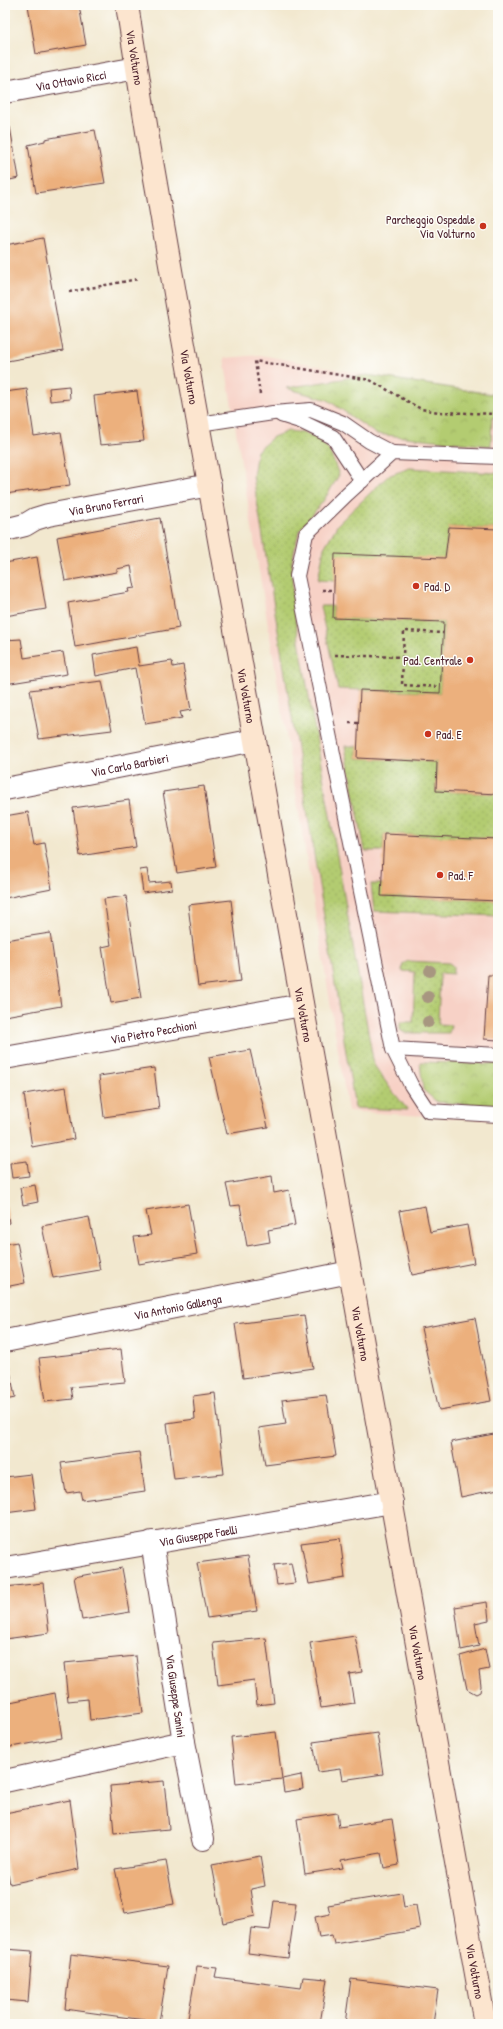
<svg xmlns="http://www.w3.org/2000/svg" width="503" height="2029" font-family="'Patrick Hand',sans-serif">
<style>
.built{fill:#f7d1c6}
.grass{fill:url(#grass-dots);stroke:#7e764e}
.park{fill:url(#park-crowns);stroke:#7e764e}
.building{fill:#ecb07d}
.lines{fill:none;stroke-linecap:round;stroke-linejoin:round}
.lane-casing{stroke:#633d44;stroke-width:16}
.street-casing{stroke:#633d44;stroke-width:24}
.secondary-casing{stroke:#633d44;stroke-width:24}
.path{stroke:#633d44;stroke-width:2.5;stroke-dasharray:3 3;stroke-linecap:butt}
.lane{stroke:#fff;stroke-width:14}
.street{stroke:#fff;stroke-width:22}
.secondary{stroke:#fce5cf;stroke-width:22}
.tree{fill:#a79680}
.poi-dot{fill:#c8321e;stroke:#fdfcf7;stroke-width:1.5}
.labels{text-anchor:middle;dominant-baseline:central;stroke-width:3;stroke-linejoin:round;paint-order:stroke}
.street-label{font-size:12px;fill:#4a1f2b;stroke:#fdfcf7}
.poi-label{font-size:12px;fill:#4a1f2b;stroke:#fdfcf7;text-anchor:start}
</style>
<defs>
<pattern id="grass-dots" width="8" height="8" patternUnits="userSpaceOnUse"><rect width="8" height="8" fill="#b3cc71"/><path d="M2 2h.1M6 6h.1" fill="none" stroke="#9baf62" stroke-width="1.8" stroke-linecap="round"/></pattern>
<pattern id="park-crowns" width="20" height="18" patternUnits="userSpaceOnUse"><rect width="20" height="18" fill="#b3cc71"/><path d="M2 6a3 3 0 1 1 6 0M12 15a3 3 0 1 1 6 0" fill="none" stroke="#9baf62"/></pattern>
</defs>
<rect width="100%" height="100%" fill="#fdfcf7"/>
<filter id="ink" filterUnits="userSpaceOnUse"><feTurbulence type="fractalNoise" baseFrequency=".025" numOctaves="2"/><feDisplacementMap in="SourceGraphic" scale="8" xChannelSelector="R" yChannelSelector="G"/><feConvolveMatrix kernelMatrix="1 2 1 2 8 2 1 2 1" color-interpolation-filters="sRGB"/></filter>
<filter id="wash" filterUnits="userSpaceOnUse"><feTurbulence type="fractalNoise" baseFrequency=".012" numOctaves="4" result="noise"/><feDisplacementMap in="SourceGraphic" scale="16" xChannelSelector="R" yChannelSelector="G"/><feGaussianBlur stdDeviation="0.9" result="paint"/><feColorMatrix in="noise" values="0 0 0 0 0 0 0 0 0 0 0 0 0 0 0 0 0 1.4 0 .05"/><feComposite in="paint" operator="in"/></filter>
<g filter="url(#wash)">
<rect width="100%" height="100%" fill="#f2e8cf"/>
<path class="built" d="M261 355 367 375 498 395V1121L348 1111 224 358Z"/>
<g class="grass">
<path d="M288 431C324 434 327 443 339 475L324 500 299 531 292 561 293 606 374 1065 390 1088 408 1110 355 1108 253 476 257 451 273 437Z"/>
<path d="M409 468 498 473V529L449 527 445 558 334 581 318 580 324 548 338 524 388 476Z"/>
<path d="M320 606H333V618L444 622 440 693 338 689Z"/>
<path d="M345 746H357V758L437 762 436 791 498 794V839L384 834 383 851H365Z"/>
<path d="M371 884H382V896L498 901V916L374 911Z"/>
<path d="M408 961 449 963 453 966V974L440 973 438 1024 451 1025 449 1033H405L400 1030V1022H413L415 972 402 971 403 964Z"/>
</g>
<g class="park">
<path d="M367 375 498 395V417L492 418 491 446 376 434 328 400 286 388Z"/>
<path d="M420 1062 498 1064V1107L437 1102 423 1090Z"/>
</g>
<g id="blocks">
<g class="building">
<path d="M28 5H79L86 45 36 54Z"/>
<path d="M10 127 19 178 5 181V128Z"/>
<path d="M95 130 105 183 36 193 28 145 45 141V139Z"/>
<path d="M43 238 63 351 7 361 5 352V245Z"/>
<path d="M69 386 70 399 50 401 49 388Z"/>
<path d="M27 389 34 436 61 432 70 485 5 494V410H7L5 392Z"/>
<path d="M137 391 144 441 100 445 94 396Z"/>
<path d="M160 518 179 628 75 647 68 603 129 592 128 589 135 588 131 566 117 569V572L65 581 57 537Z"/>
<path d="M449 527 498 529V794L436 791 437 762 357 758 360 690 440 693 444 622 333 618 335 554 445 558Z"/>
<path d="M37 557 46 609 5 616V563Z"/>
<path d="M21 639 24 658 63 652 67 674 5 684V640Z"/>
<path d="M136 647 139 666 172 661 173 667 183 665 191 710 180 712 182 718 145 724 135 668 96 676 93 655Z"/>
<path d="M102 681 112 730 39 739 30 690Z"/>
<path d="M204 786 216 867 177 873 163 792Z"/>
<path d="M129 800 136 847 80 856 73 808Z"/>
<path d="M28 812 34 845 44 843 52 889 5 898V816Z"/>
<path d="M384 834 498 839V901L381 896Z"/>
<path d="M147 869 149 883 171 881 172 889 143 893 140 870Z"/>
<path d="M126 896 141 998 111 1003 102 947 111 945 104 899Z"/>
<path d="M231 900 241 981 198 986 188 905Z"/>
<path d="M50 933 61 1006 5 1016V940Z"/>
<path d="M488 975H498V1040L484 1039Z"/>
<path d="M250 1050 268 1127 227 1134 209 1057Z"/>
<path d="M154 1068 159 1109 104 1117 99 1076Z"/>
<path d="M66 1087 74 1139 32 1147 24 1094Z"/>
<path d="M27 1161 29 1176 12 1178 10 1163Z"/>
<path d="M272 1176 274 1193 289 1190 295 1225 268 1230 270 1242 247 1246 240 1205 231 1206 226 1184Z"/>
<path d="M35 1185 38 1202 23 1205 20 1188Z"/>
<path d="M5 1200 9 1223 5 1224Z"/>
<path d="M188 1204 197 1254 139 1264 134 1237 151 1235 146 1211Z"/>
<path d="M425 1206 430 1232 467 1225 474 1263 412 1275 399 1211Z"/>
<path d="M89 1217 100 1270 53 1278 42 1226Z"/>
<path d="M17 1242 25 1283 5 1287V1244Z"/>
<path d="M304 1315 313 1368 243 1378 235 1324Z"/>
<path d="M475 1318 491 1401 439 1410 421 1328Z"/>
<path d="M121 1349 125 1382 71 1387 73 1399 45 1402 39 1358Z"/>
<path d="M9 1365 15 1398 5 1400V1366Z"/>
<path d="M215 1393 224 1474 174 1479 167 1423 195 1419 193 1396Z"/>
<path d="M326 1395 336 1456 265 1465 259 1428 286 1424 282 1400Z"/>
<path d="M494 1434 498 1453V1489L461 1497 451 1442Z"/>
<path d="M139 1452 145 1491 82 1500 80 1491 66 1493 61 1463Z"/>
<path d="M31 1474 36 1509 5 1513V1477Z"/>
<path d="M340 1538 345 1578 309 1584 301 1543Z"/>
<path d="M248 1556 257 1611 207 1618 197 1563Z"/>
<path d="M291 1563 295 1583 277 1585 274 1565Z"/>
<path d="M122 1568 130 1612 82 1620 74 1577Z"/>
<path d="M43 1583 49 1633 5 1639V1587Z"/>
<path d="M487 1602 489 1620 475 1623 479 1646 461 1650 455 1607Z"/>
<path d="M355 1636 362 1672 349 1674 354 1703 321 1708 310 1643Z"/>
<path d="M266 1638 274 1703 257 1705 254 1680 218 1685 213 1643Z"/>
<path d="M485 1649 489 1669 479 1671 481 1686 480 1692 476 1694 467 1689 460 1656Z"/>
<path d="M136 1656 143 1713 90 1720 88 1699 68 1701 64 1663Z"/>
<path d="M55 1693 62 1738 5 1748V1703Z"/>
<path d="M276 1732 282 1779 236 1784 231 1737Z"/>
<path d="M377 1733 383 1774 342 1780 340 1769 318 1772 313 1742Z"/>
<path d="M301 1775 303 1789 284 1792 282 1779Z"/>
<path d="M164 1781 169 1829 114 1834 110 1786Z"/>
<path d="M70 1800 79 1869 10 1884 5 1856V1813Z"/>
<path d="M337 1813 339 1827 392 1819 399 1865 384 1868 381 1853 341 1860 343 1868 305 1874 297 1819Z"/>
<path d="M260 1856 265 1886 251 1889 255 1916 223 1923 212 1865Z"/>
<path d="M166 1861 174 1904 125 1913 115 1869Z"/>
<path d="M402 1893 404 1907 416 1905 420 1929 334 1944 332 1935 319 1937 315 1917 330 1914 328 1905Z"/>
<path d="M274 1901 296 1903 288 1958 248 1953 251 1928 270 1930Z"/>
<path d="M5 1949 32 1951 28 2002 5 2000Z"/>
<path d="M71 1954 168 1966 159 2022 65 2009Z"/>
<path d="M197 1966 217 1968 215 1977 301 1988 303 1977 327 1979 320 2024H187Z"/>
<path d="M351 1979 438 1990 433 2024H345Z"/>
</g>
</g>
</g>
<g filter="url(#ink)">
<use href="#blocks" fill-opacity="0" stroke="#633d44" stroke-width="1"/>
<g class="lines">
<g class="lane-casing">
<g id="lane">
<path d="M281 415 300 421 333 437 362 481"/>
<path d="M199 424 273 413 311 410 343 423 369 441 392 453"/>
<path d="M498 457 392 453 347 494 306 534 297 576 393 1049 498 1055"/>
<path d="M393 1049 411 1085 428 1111 498 1115"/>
</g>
</g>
<g class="street-casing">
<g id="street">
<path id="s1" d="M5 92 137 68"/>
<path id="s2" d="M5 530 25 525 35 519 48 515 210 485"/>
<path id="s3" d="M5 789 255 740"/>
<path id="s4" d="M5 1058 302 1005"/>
<path id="s5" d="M5 1341 350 1272"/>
<path id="s6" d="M5 1568 392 1502"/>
<path d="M184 1742 203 1839"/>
<path d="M5 1781 184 1742 152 1542"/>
</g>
</g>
<g class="secondary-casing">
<g id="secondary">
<path id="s7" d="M127 5 149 144 181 328 485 2024"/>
</g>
</g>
<g class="path">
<path d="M69 292 138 279"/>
<path d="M260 394 255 361 370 380 421 409 438 412 498 414"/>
<path d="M322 590H334"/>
<path d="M335 655 403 657 404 631 443 633"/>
<path d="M403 657 402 685 440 687"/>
<path d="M349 723H359"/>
</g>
<use href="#lane" class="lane"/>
<use href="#street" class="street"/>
<use href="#secondary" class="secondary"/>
</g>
<g class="tree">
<circle cx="430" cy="971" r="6"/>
<circle cx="428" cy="997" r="6"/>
<circle cx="428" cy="1022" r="6"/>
</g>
</g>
<g class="poi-dot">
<circle cx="483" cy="226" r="4"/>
<circle cx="416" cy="586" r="4"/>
<circle cx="470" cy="660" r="4"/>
<circle cx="428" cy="734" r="4"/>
<circle cx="440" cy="875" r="4"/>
</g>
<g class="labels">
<g class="street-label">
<text stroke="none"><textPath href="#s7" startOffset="53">Via Volturno</textPath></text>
<text stroke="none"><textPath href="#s1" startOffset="67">Via Ottavio Ricci</textPath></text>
<text stroke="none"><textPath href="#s7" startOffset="377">Via Volturno</textPath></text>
<text stroke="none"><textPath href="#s2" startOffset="105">Via Bruno Ferrari</textPath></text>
<text stroke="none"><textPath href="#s7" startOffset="701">Via Volturno</textPath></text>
<text stroke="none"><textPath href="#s3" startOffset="127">Via Carlo Barbieri</textPath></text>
<text stroke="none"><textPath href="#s7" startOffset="1025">Via Volturno</textPath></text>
<text stroke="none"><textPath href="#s4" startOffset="151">Via Pietro Pecchioni</textPath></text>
<text stroke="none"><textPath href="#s5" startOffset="176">Via Antonio Gallenga</textPath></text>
<text stroke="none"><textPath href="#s7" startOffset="1349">Via Volturno</textPath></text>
<text stroke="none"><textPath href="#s6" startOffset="196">Via Giuseppe Faelli</textPath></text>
<text stroke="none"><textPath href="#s7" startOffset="1673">Via Volturno</textPath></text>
<text transform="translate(176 1696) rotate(82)">Via Giuseppe Sanini</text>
<text stroke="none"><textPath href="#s7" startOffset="1997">Via Volturno</textPath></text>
</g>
<g class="poi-label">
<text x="475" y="219" text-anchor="end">Parcheggio Ospedale<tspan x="475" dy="14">Via Volturno</tspan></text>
<text x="424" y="586">Pad. D</text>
<text x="462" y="660" text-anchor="end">Pad. Centrale</text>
<text x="436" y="734">Pad. E</text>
<text x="448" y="875">Pad. F</text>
</g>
</g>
<rect width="503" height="2029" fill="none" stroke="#fdfcf7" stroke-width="20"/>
</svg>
